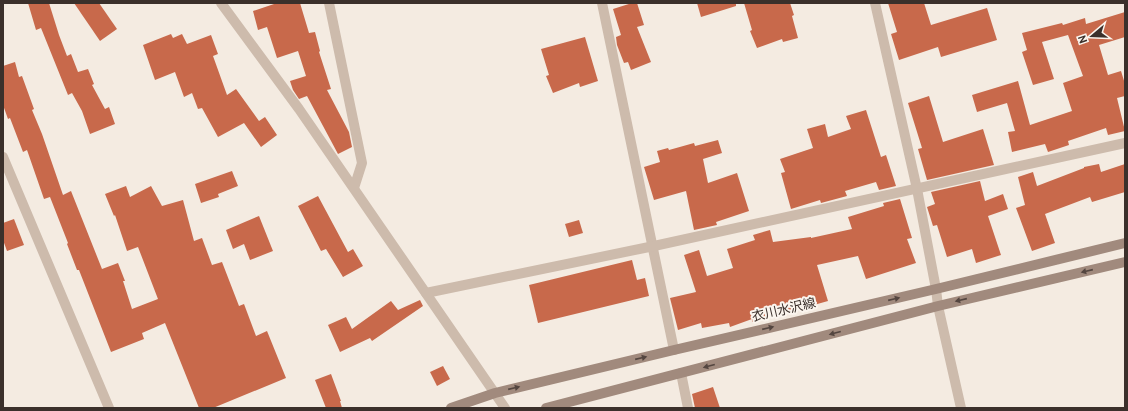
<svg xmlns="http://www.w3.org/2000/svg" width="1128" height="411" font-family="Overpass,'Noto Sans JP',sans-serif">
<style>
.building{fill:#c8694b}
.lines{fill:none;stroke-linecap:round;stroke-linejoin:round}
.minor{stroke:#cdbbac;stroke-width:10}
.secondary{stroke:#a18a7d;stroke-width:10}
.oneway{fill:#544640}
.labels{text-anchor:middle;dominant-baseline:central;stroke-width:4;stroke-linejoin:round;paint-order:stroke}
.street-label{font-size:13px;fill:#3b302b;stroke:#fbf5ee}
</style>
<rect width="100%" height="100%" fill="#f4ebe1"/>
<g class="building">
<path d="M28 3H49L59 35 67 56 71 54 78 72 88 69 94 84 92 85 105 109 109 107 115 124 90 134 82 111 72 93 68 95 41 28 36 30Z"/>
<path d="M74 3H99L117 29 100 41Z"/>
<path d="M277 3H300L309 33 315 32 320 51 319 52 331 89 327 90 349 132 352 147 338 154 307 96 299 99 293 90 290 81 306 76 298 51 277 58 267 27 258 30 253 11Z"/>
<path d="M632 3H637L644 25 637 27 651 62 631 70 628 62 624 63 617 45 616 37 621 35 613 9Z"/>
<path d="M697 3H736V6L701 17Z"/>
<path d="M744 3H790L794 15 792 16 798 38 783 42 782 39 757 48 750 31 752 30Z"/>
<path d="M888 3H924L931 25 987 8 997 40 941 57 938 47 899 60 891 34 897 32Z"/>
<path d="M1125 12V37L1099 45 1108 75 1121 71 1125 84V96L1117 98 1125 131 1108 135 1106 128 1068 141 1069 145 1048 152 1045 144 1012 152 1008 132 1015 131 1007 103 977 112 972 95 1018 81 1030 125 1072 111 1063 83 1083 76 1068 35 1042 42 1054 79 1033 85 1022 52 1027 50 1022 33 1062 23 1063 25 1085 18 1086 24Z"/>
<path d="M171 34 173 38 182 34 187 44 211 35 218 54 213 56 227 95 236 89 259 121 265 117 277 135 261 147 244 123 218 137 202 108 198 109 192 93 184 97 175 72 155 80 143 45Z"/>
<path d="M585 37 598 81 580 87 579 83 553 93 546 76 549 75 541 49Z"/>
<path d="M15 62 19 77 22 76 34 109 32 110 42 134 63 195 71 191 102 269 118 263 125 281H123L132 309 158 299 138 247 127 251 115 215 114 216 105 194 126 186 130 197 151 186 162 206 183 200 194 241 202 238 212 265 222 262 239 306 244 304 256 336 267 331 286 378 213 408H199L165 323 142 333 144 339 111 352 79 270H77L67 244 68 243 50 197 44 199 27 150 23 152 10 118 8 119 3 105V66Z"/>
<path d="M929 96 943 142 983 129 994 165 927 180 918 149 922 148 908 103Z"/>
<path d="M866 110 881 157 886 155 896 186 879 190 876 182 845 191 847 196 821 203 820 200 791 209 781 173 785 172 780 159 813 148 807 129 825 124 828 137 851 129 846 116Z"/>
<path d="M718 140 722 153 703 159 708 183 737 173 749 211 716 222 717 225 694 230 686 191 654 200 644 167 660 162 657 151 668 148 669 150 694 143 695 146Z"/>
<path d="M1099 164 1101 172 1125 164V192L1092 202 1090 197 1045 214 1055 243 1032 251 1016 208 1025 205 1018 177 1033 172 1037 186 1084 168V167Z"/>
<path d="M232 171 238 186 218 194 219 197 201 203 195 184Z"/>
<path d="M980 181 985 201 1003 194 1008 209 988 216 1001 255 976 263 972 249 947 257 937 225 933 226 927 207 935 204 931 192Z"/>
<path d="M318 196 348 252 353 249 363 266 343 277 326 249 321 251 298 206Z"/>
<path d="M900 199 912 238 907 239 916 263 866 279 858 256 817 265 828 301 782 314 781 312 752 322V319L730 327 729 323 702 328 701 323 678 330 670 298 696 292 684 255 699 250 707 276 733 268 727 249 755 240 753 235 770 230 773 242 811 237V238L852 229 848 217 884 206 883 203Z"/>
<path d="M259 216 273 251 250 260 244 244 233 249 226 230Z"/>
<path d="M14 219 24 245 7 251 3 240V223Z"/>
<path d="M579 220 583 233 569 237 565 224Z"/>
<path d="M632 260 637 280 645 278 649 296 538 323 529 285Z"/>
<path d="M420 300 423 306 372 341 370 338 340 352 328 325 346 317 352 329 391 301 398 310Z"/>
<path d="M443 366 450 379 437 386 430 372Z"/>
<path d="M331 374 341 401H340L342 408H326L315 380Z"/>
<path d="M713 387 720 408H695L692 394Z"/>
</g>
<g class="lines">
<g class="minor">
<path d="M221 3 299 109 505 408"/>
<path d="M329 3 362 163 354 188"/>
<path d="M602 3 674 350"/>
<path d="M875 3 917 189 936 289 938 306 961 408"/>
<path d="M3 157 109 408"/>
<path d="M426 293 654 246 1125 143"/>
<path d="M681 373 688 408"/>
</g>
<g class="secondary">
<path d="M451 408 495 393 674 350 936 289 1125 243"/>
<path d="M546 408 938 306 1125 262"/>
</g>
</g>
<defs><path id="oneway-solid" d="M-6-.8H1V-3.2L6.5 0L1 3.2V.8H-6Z"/></defs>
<g class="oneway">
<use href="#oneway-solid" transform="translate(1087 271) rotate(167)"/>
<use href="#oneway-solid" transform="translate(894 299) rotate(-13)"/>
<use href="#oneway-solid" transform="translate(961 300) rotate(167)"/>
<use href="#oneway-solid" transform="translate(768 328) rotate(-13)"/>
<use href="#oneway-solid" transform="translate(835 333) rotate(165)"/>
<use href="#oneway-solid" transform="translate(641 358) rotate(-13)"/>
<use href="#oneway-solid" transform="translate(709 366) rotate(165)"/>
<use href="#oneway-solid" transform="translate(514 388) rotate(-13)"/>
</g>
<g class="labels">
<g class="street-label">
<text transform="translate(784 311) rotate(-13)">衣川水沢線</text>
</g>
</g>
<rect width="1128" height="411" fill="none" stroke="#3b302b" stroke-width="8"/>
<g transform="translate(1092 36) rotate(251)" stroke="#fbf5ee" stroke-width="3" paint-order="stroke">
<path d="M0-3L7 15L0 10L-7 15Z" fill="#3b302b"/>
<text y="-6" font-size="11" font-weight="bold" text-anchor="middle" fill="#3b302b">N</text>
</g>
</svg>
